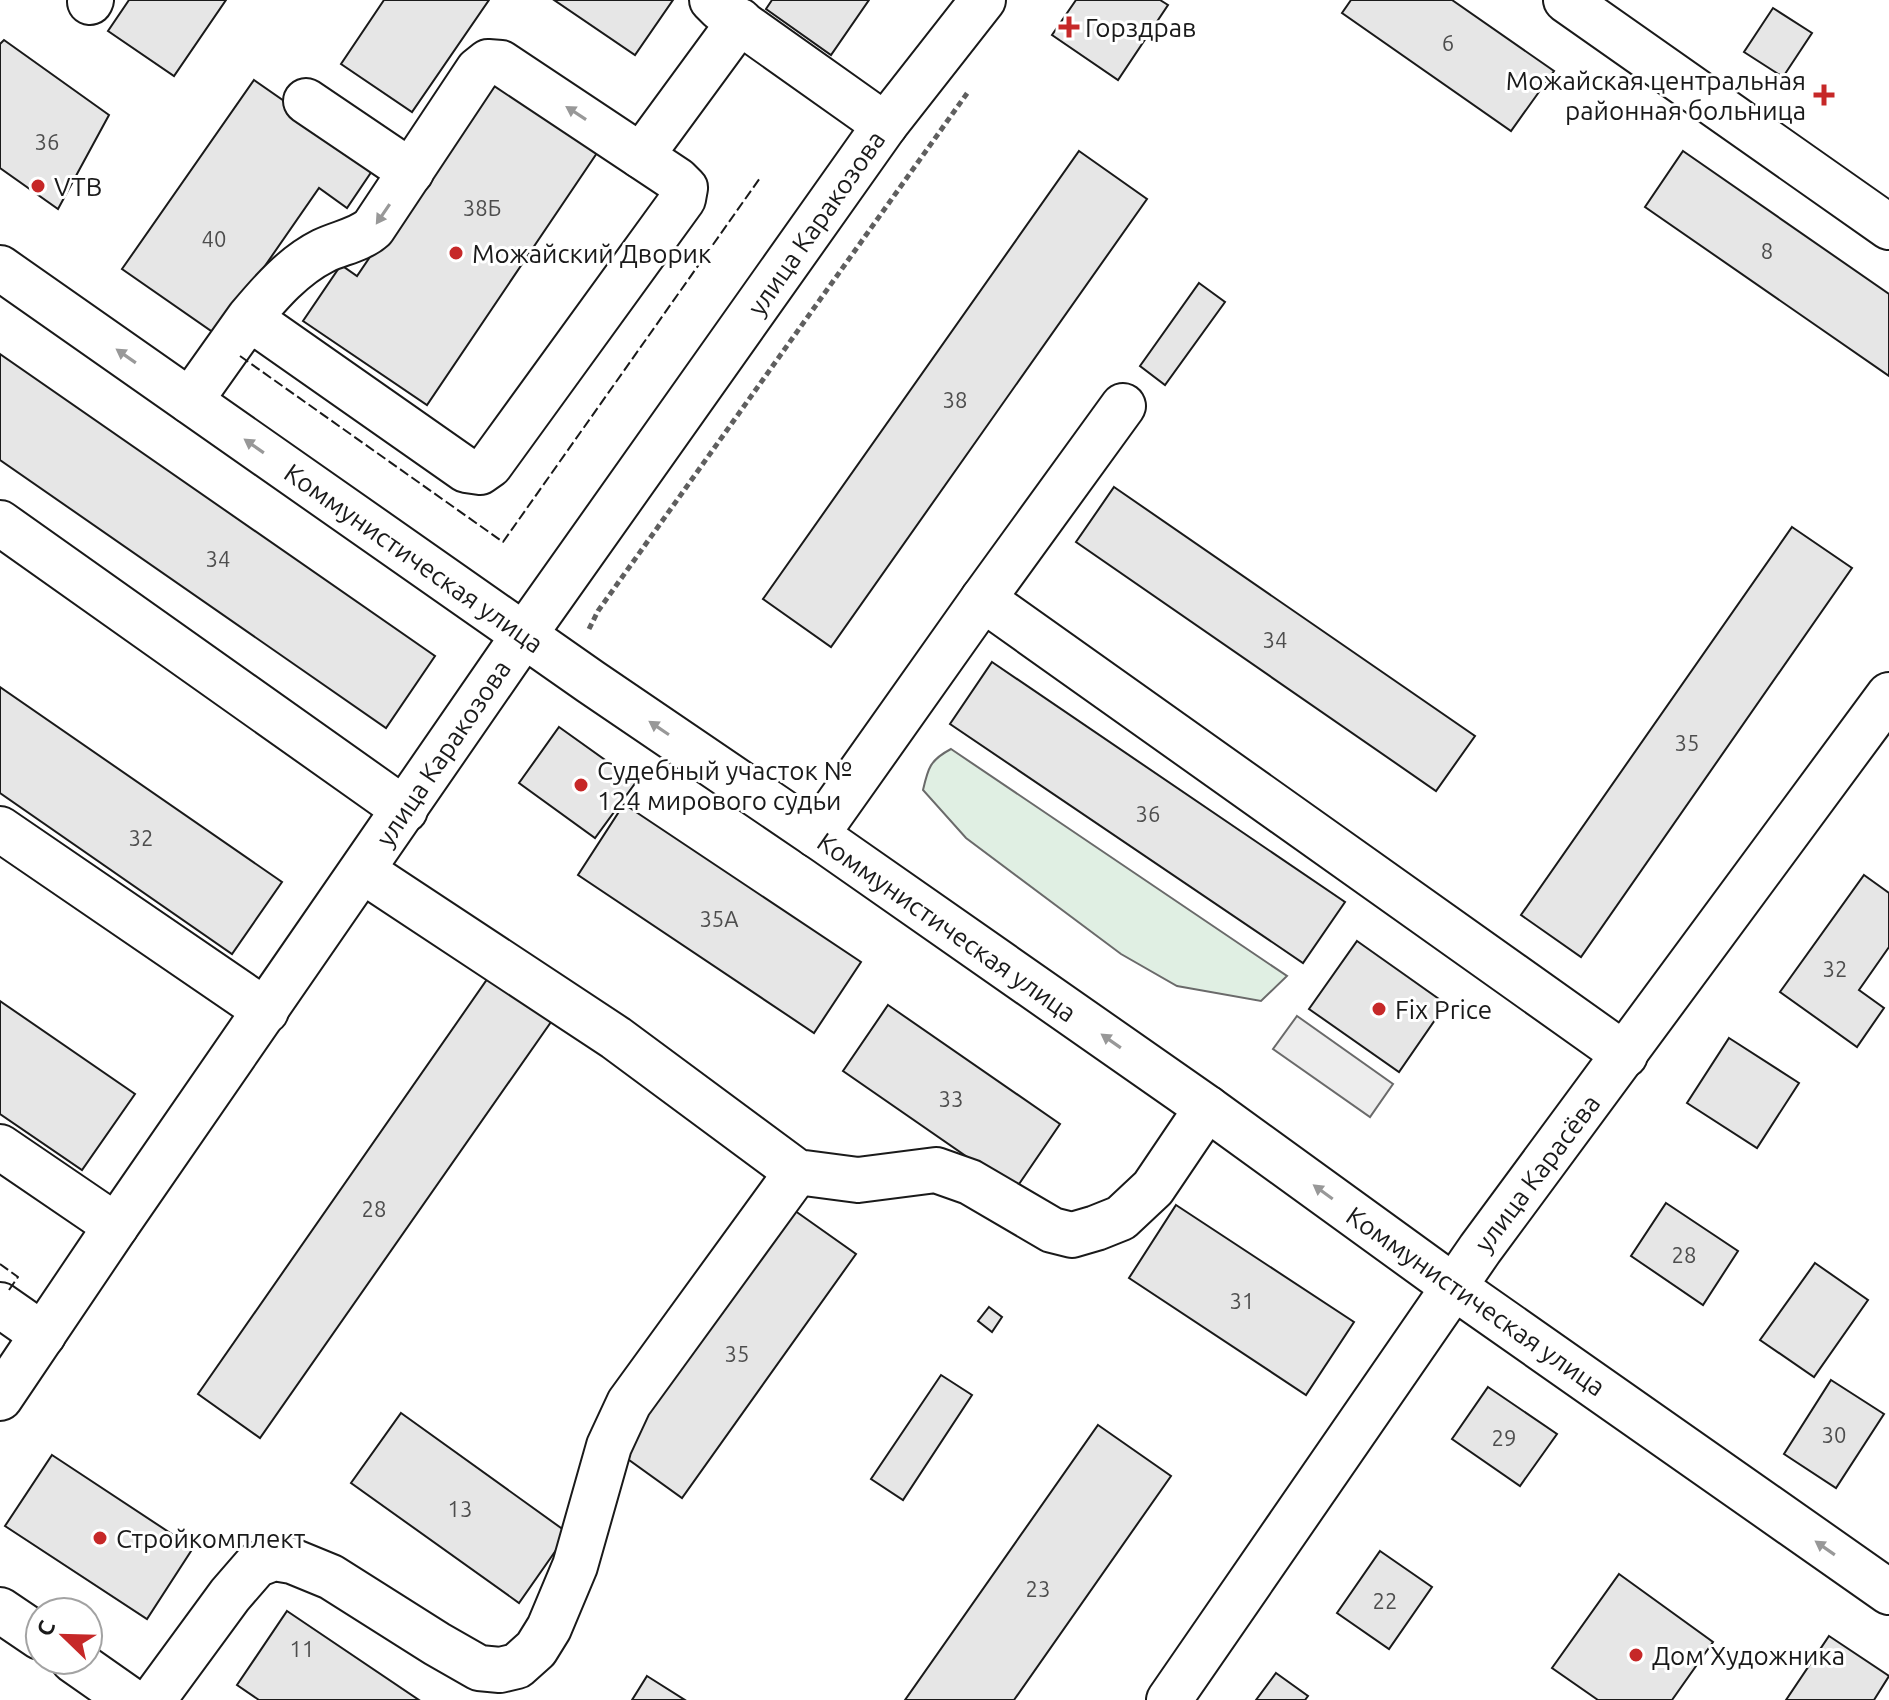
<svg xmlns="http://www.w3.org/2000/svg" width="1889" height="1700" font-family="Ubuntu,sans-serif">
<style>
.green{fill:#e0efe3;stroke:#6a6a6a;stroke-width:2}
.parking{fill:#ededed;stroke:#6a6a6a;stroke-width:2}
.building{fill:#e6e6e6;stroke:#1a1a1a;stroke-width:2}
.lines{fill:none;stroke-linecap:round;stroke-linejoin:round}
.minor-casing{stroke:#1a1a1a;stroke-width:48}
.major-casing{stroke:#1a1a1a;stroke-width:48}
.path{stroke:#5f5f5f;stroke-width:5;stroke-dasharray:6 4;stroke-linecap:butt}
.minor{stroke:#fff;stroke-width:44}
.major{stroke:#fff;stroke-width:44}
.fence{stroke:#1a1a1a;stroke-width:2;stroke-dasharray:10 4;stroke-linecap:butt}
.oneway{fill:#989898}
.poi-dot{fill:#c62828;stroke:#fff;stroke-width:3}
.labels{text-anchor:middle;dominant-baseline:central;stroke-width:6;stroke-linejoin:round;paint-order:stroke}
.number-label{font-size:22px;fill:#4d4d4d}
.poi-label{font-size:26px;fill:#1a1a1a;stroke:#fff;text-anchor:start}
.street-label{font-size:26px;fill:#1a1a1a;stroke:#fff}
</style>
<rect width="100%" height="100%" fill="#fff"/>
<path class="green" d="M951 749 1287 976 1261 1001 1177 986 1121 954 966 838 923 790C928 768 930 760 951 749Z"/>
<path class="parking" d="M1297 1016 1393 1084 1370 1117 1273 1049Z"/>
<g class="building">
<path d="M129 0H226L174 76 108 31Z"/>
<path d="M384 0H489L412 112 341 64Z"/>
<path d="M554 0H673L635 55Z"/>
<path d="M772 0H869L831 55 766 9Z"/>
<path d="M1076 0H1160L1168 5 1118 80 1052 35Z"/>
<path d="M1351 0H1452L1554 71 1511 131 1342 13Z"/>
<path d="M1773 8 1812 33 1783 77 1744 52Z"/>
<path d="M4 40 109 115 58 209 0 168V44Z"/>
<path d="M492 77 599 150 427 405 303 321 341 265 357 276Z"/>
<path d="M254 80 376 165 347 208 319 188 217 335 122 269Z"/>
<path d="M1079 151 1147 199 831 647 763 599Z"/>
<path d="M1683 151 1889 294V376L1645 207Z"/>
<path d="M1199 283 1225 302 1165 385 1140 366Z"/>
<path d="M0 354 435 656 386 728 0 460Z"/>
<path d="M1114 487 1475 736 1436 791 1076 542Z"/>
<path d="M1792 527 1852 568 1581 957 1521 915Z"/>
<path d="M992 662 1345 902 1303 963 950 724Z"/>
<path d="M0 687 282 882 232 954 0 793Z"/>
<path d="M559 727 636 782 595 838 519 783Z"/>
<path d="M624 804 861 962 814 1033 578 875Z"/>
<path d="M1864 875 1889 893V947L1859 990 1884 1008 1857 1047 1780 992Z"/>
<path d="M1357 941 1446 1004 1399 1072 1309 1009Z"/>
<path d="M488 978 551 1022 260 1438 198 1394Z"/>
<path d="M0 1001 135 1094 82 1170 0 1114Z"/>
<path d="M888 1005 1060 1124 1015 1190 843 1071Z"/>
<path d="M1729 1038 1799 1083 1757 1148 1687 1103Z"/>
<path d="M1666 1203 1738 1251 1703 1305 1631 1256Z"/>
<path d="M1176 1205 1354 1322 1306 1395 1129 1278Z"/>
<path d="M791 1208 856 1254 682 1498 618 1452Z"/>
<path d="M1815 1263 1868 1300 1814 1377 1760 1340Z"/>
<path d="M989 1307 1002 1317 992 1332 978 1321Z"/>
<path d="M941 1375 972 1395 903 1500 871 1479Z"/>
<path d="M1831 1380 1884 1414 1836 1488 1784 1454Z"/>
<path d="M1488 1387 1557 1434 1520 1486 1452 1439Z"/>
<path d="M401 1413 568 1533 519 1603 351 1483Z"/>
<path d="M1098 1425 1171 1476 1014 1700H905Z"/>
<path d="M52 1455 193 1548 147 1619 5 1526Z"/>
<path d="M1380 1551 1432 1587 1389 1649 1337 1613Z"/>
<path d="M1619 1574 1713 1642 1672 1700H1598L1552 1668Z"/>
<path d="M287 1611 419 1700H259L237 1685Z"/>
<path d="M1829 1636 1889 1676 1874 1700H1786Z"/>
<path d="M1276 1673 1308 1696 1305 1700H1256Z"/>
<path d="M647 1676 685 1700H632Z"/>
</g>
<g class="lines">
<g class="minor-casing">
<g id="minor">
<path d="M712 0 720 8 885 125"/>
<path d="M1566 0 1889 227"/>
<path d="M90 2 91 0"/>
<path d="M306 101 411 172"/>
<path d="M641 156 740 21"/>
<path d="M190 401 249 318 466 470 480 472 490 465 683 199 685 188 677 180 501 63 488 62 478 70 373 228C360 240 339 243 323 251 293 266 270 293 249 318"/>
<path d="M0 523 405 810"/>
<path d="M983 599 1625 1055"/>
<path d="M0 829 266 1011"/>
<path d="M816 835 983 599 1123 406"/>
<path d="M363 871 616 1038 797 1172 858 1180 936 1170 970 1182 1052 1230 1072 1235 1096 1228 1121 1218 1153 1188 1207 1108"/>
<path d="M0 1147 116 1226"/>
<path d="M0 1305 43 1335"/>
<path d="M0 1398 116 1226 524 635 885 125 983 0"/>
<path d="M153 1700 230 1595 256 1565 274 1558 292 1561 331 1577 437 1644 479 1668 500 1670 517 1666 536 1649 549 1628 575 1566 609 1446 629 1403 797 1172"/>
<path d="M1169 1700 1480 1249 1889 695"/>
</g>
</g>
<g class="major-casing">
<g id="major">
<path d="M0 268 591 682 825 841 1207 1108 1454 1287 1889 1592"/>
<path d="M0 1610 40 1637"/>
<path d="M73 1660 130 1700"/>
</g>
</g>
<path class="path" d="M589 629 598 611 968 92"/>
<use href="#minor" class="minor"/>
<use href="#major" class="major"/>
<g class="fence">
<path d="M240 356 503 542 760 178"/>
<path d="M0 1264 18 1277 9 1290"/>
</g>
</g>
<defs><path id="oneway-solid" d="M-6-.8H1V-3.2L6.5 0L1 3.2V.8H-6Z" transform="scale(2)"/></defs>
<g class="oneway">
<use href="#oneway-solid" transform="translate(576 113) rotate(-147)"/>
<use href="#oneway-solid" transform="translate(383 214) rotate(124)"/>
<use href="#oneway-solid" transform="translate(126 356) rotate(-145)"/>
<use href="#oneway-solid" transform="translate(254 446) rotate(-145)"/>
<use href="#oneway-solid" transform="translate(659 728) rotate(-146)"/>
<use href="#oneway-solid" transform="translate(1111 1041) rotate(-145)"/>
<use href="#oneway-solid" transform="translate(1323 1192) rotate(-144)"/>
<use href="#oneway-solid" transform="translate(1825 1548) rotate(-145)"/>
</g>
<g class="poi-dot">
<path d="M1065 15h8v8h8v8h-8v8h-8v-8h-8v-8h8z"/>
<path d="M1820 83h8v8h8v8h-8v8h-8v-8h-8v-8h8z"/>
<circle cx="38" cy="186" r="8"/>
<circle cx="456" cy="253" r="8"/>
<circle cx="581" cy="785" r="8"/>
<circle cx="1379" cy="1009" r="8"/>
<circle cx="100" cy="1538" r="8"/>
<circle cx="1636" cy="1655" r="8"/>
</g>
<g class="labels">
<g class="number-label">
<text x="1448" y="42">6</text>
<text x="47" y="141">36</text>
<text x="482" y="207">38Б</text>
<text x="214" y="238">40</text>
<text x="1767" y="250">8</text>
<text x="955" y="399">38</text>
<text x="218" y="558">34</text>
<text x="1275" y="639">34</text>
<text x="1687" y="742">35</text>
<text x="1148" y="813">36</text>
<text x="141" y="837">32</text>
<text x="719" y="918">35А</text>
<text x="1835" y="968">32</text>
<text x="951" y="1098">33</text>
<text x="374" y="1208">28</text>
<text x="1684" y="1254">28</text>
<text x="1242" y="1300">31</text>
<text x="737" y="1353">35</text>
<text x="1834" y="1434">30</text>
<text x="1504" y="1437">29</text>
<text x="460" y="1508">13</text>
<text x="1038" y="1588">23</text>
<text x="1385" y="1600">22</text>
<text x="302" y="1648">11</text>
</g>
<g class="poi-label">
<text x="1085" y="27">Горздрав</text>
<text x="1806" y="80" text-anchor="end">Можайская центральная<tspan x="1806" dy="30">районная больница</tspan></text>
<text x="54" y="186">VTB</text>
<text x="472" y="253">Можайский Дворик</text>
<text x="597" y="770">Судебный участок №<tspan x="597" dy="30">124 мирового судьи</tspan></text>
<text x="1395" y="1009">Fix Price</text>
<text x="116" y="1538">Стройкомплект</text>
<text x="1652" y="1655">Дом Художника</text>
</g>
<g class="street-label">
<text transform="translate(816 223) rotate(-55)">улица Каракозова</text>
<text transform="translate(414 558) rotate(35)">Коммунистическая улица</text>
<text transform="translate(443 753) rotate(-56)">улица Каракозова</text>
<text transform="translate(947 927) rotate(35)">Коммунистическая улица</text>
<text transform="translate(1537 1173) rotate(-53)">улица Карасёва</text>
<text transform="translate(1476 1301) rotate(35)">Коммунистическая улица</text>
</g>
</g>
<g transform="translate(64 1636) rotate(293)"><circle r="38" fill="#ffffff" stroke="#a3a3a3" stroke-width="2"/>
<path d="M0-6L14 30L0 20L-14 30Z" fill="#c62828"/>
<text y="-12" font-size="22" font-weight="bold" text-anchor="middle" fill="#1a1a1a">С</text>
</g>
</svg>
